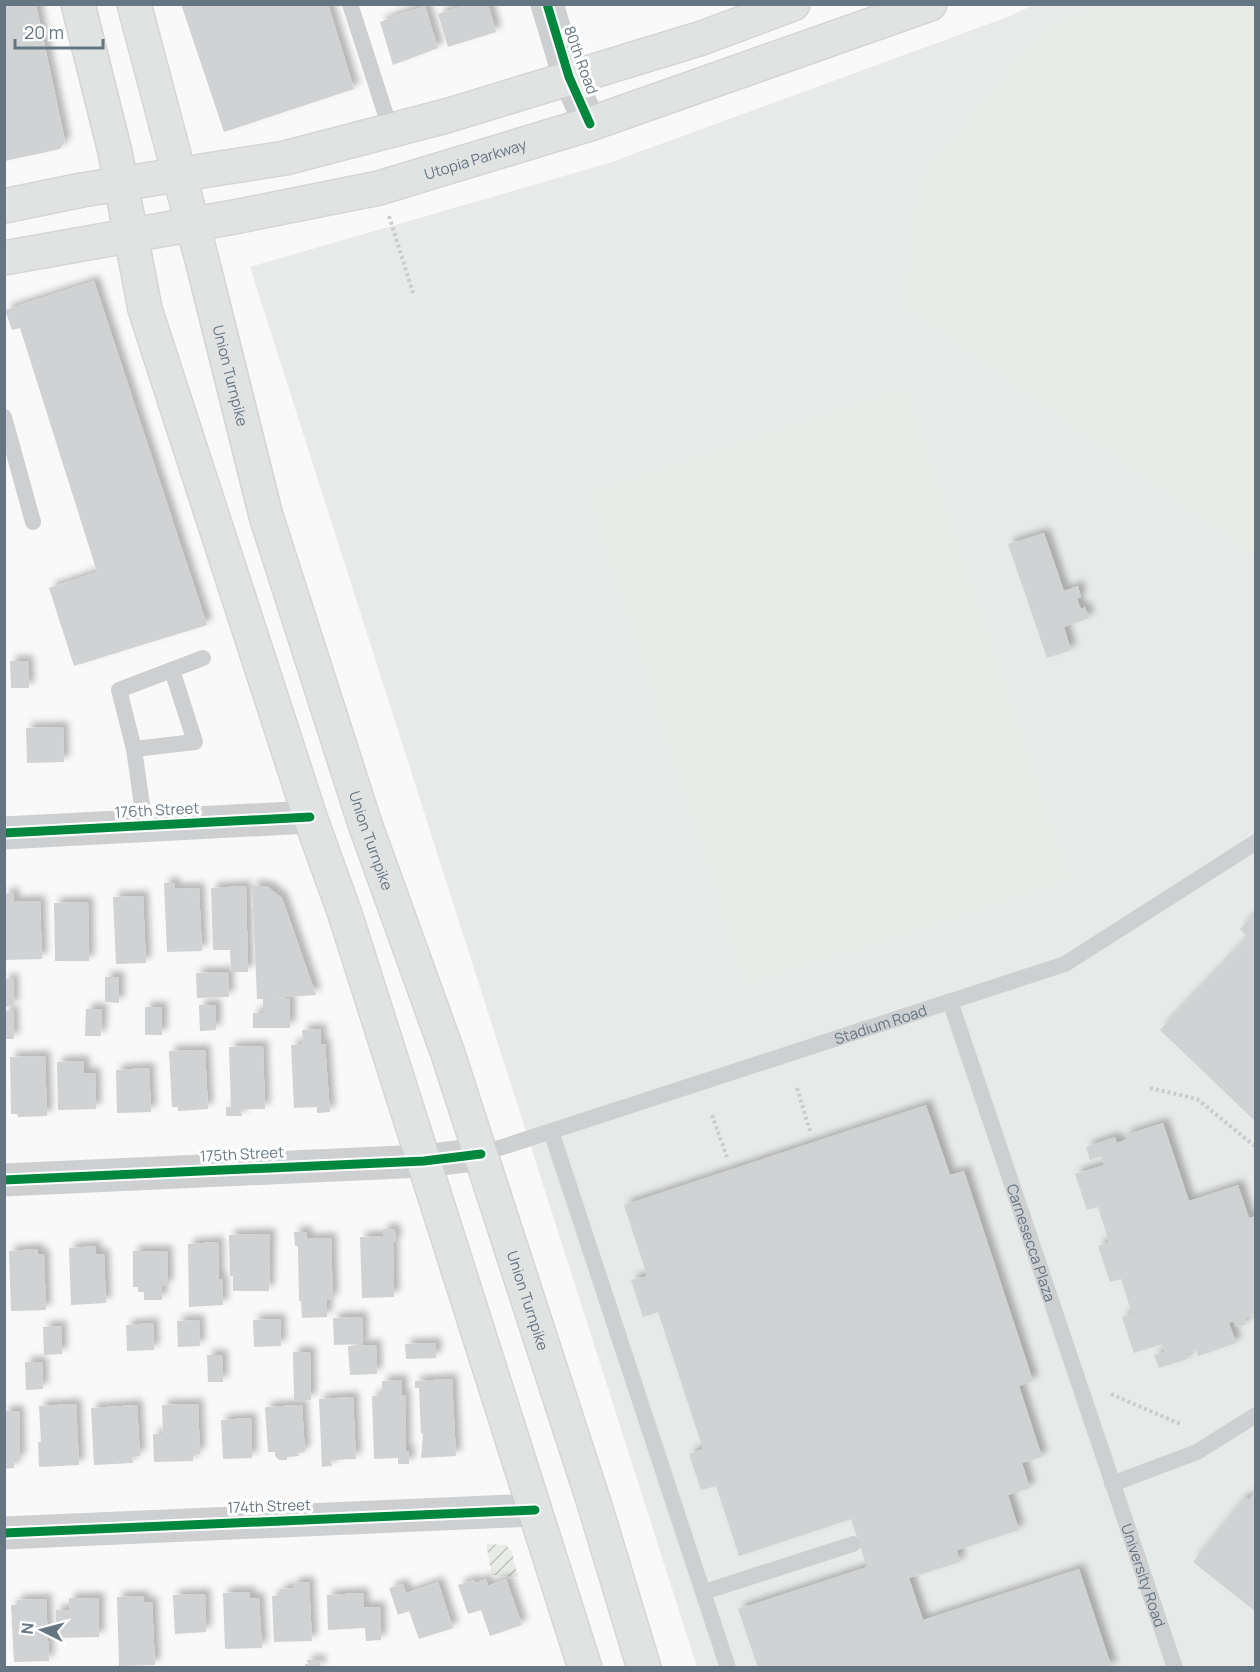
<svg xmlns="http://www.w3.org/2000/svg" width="1260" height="1672" font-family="Manrope,sans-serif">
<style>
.built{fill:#e8e9e9}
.garden{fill:url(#garden-furrows)}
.pitch{fill:#e8ebe6}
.building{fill:#d0d2d3;filter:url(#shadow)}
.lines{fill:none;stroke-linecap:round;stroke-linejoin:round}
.secondary-casing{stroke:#d5d6d7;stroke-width:36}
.primary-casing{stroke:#d5d6d7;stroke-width:36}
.path{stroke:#cbcccd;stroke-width:4;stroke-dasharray:3 3;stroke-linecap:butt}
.lane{stroke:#cecfd0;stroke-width:16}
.street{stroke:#cecfd0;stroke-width:33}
.secondary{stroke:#e1e2e2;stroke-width:33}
.primary{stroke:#e1e2e2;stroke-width:33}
.cycleway-casing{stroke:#fff;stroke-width:13}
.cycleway{stroke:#00873e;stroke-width:9}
.labels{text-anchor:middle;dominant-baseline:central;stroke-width:6;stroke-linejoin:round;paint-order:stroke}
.street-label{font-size:15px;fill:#657683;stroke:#fff}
</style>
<defs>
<pattern id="garden-furrows" width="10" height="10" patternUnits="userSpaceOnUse" patternTransform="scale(1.5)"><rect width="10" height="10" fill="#e8ebe6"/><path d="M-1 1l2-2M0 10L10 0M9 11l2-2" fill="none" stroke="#c0c3c0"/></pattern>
<filter id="shadow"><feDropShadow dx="5.5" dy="-5.5" stdDeviation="3" flood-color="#0004"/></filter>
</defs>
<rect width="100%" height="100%" fill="#f9f9f9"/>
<path class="built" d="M1034 5H1255V1667H697L250 267 609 163 1005 18Z"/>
<path class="garden" d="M486 1544 506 1545 512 1552 518 1577 492 1575Z"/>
<g class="pitch">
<path d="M1109 5H1255V556L904 305 921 177 1047 26Z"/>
<path d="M907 387 1040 793 1071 880 746 984 589 492Z"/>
</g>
<g class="building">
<path d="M5 4H36L65 141 60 149 5 161Z"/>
<path d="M181 4H328L354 89 224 132Z"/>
<path d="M469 4H488L496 32 448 47 438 14Z"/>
<path d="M425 6 438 48 393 65 380 22 391 18V17Z"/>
<path d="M94 281 207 625 74 666 49 588 97 572 20 328 12 330 5 310Z"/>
<path d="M1044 533 1064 591 1078 586 1081 597 1077 599 1081 609 1085 607 1089 618 1064 627 1071 650 1047 658 1008 544Z"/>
<path d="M10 661H28L29 688H11Z"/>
<path d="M63 727 64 762 27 763 26 728Z"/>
<path d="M164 883H175V889L199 888 202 951 167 952Z"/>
<path d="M252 885 268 887 282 898 316 995 271 998 290 999V1028H253V1013H263V999H257Z"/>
<path d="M246 886 248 972H231L230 950H213L211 888Z"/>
<path d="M14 893V902L40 901 42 959 4 960V894Z"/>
<path d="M143 896 146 963 116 964 113 897Z"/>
<path d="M88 902 89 961H55L54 903Z"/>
<path d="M1256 912V1122L1160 1030 1248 937 1240 929Z"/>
<path d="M228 972 229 997 197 998 196 973Z"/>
<path d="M105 977H119V1003L105 1002Z"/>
<path d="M4 979H13L14 1006H4Z"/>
<path d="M199 1005H216V1030L200 1031Z"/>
<rect x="145" y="1007" width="17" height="28"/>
<path d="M86 1009H102L101 1036H85Z"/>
<path d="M4 1011H13L14 1039H4Z"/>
<path d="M321 1029V1044H325L330 1112 317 1113V1107L294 1108 291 1045 303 1044 302 1030Z"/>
<path d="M263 1046 265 1109H241L242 1116H226V1107H231L229 1047Z"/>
<path d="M205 1050 208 1109 178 1111V1107H172L169 1051Z"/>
<path d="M45 1056 47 1116 18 1117 17 1114H11L10 1057Z"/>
<path d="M84 1061V1073H95L96 1109 58 1110 57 1062Z"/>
<path d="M149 1068 151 1112 117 1113 116 1070Z"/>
<path d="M926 1105 950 1175 964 1171 1033 1381 1019 1386 1042 1457 1022 1463 1030 1488 1008 1495 1019 1530 957 1550 960 1562 909 1578 923 1620 1079 1569 1112 1668H758L738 1609 867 1567 851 1519 739 1556 716 1486 701 1490 689 1454 703 1449 658 1312 643 1317 631 1280 647 1276 624 1205Z"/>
<path d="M1163 1123 1189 1201 1238 1185 1249 1218 1256 1216V1314L1244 1318 1246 1324 1244 1325 1236 1327 1234 1321 1229 1323 1236 1343 1198 1356 1196 1350 1186 1354 1187 1359 1159 1368 1154 1355 1165 1352 1162 1344 1134 1353 1122 1317 1132 1314 1121 1279 1110 1282 1098 1246 1109 1242 1098 1207 1087 1210 1075 1174 1104 1165 1101 1156 1090 1160 1086 1147 1115 1137 1117 1143 1127 1139 1125 1135Z"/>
<path d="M383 1229H394L396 1235V1242H393L394 1297 362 1298 360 1237 383 1236Z"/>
<path d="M294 1232H307V1239L331 1238 333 1300H327V1317L302 1318 301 1301H299L298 1246H295Z"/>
<path d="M270 1234 269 1291H233V1276H230L229 1235Z"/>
<path d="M218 1242 219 1279H222L223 1305 189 1307 188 1244Z"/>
<path d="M96 1246V1254H104L106 1303 71 1305 69 1248Z"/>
<path d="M38 1249V1254H44L46 1310 11 1311 9 1251Z"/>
<path d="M133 1251H167L168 1286H162V1300H144V1292H138V1287H133Z"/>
<path d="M348 1317H362L363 1344 334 1345 333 1318Z"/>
<path d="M280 1319 281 1346 254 1347 253 1320Z"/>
<path d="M199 1320 200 1346 178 1347 177 1321Z"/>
<path d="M153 1323 154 1350 127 1351 126 1325Z"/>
<path d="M61 1326 62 1354 44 1355 43 1327Z"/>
<path d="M436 1343V1358L406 1359 405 1344Z"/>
<path d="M376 1345 377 1374 350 1375 348 1346Z"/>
<path d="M293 1352H310L311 1400H294Z"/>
<path d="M207 1355H222L223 1382H208Z"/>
<path d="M25 1362H42L43 1389 26 1390Z"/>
<path d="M452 1379 456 1456 421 1458 423 1433 421 1434 419 1388H415V1381Z"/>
<path d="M402 1380V1395H405L406 1451H409V1464H398V1458L374 1459 372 1396 382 1395V1381Z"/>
<path d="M353 1397 356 1459 331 1460 332 1466 322 1467 319 1399Z"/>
<path d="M76 1404 79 1465 39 1467 38 1442H41L39 1406Z"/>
<path d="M198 1404 200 1454H193V1461L154 1462 153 1434H163L162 1405Z"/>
<path d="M137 1405 140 1456 132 1457 133 1463 94 1465 91 1408Z"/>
<path d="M302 1405 305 1452 298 1453 299 1456 287 1457V1460H279L275 1456V1452H268L265 1407Z"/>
<path d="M4 1411H19L20 1460H14V1468L4 1469Z"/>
<path d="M251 1418 252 1458 223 1459 221 1420Z"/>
<path d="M1256 1491V1612L1193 1562 1245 1497 1249 1500Z"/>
<path d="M486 1579 488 1586 506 1579 522 1625 490 1636 481 1610 468 1614 458 1585 474 1580 475 1583Z"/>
<path d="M309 1582 312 1641 274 1642 272 1596 280 1595V1589L293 1588V1583Z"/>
<path d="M438 1582 453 1628 419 1639 409 1611 398 1615 389 1588 403 1584 406 1593Z"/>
<path d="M250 1592V1598H259L262 1648 225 1649 223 1593Z"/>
<path d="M363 1593 364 1607H380L381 1640 366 1641 365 1628 328 1630 327 1595Z"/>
<path d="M205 1594 206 1632 175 1634 173 1595Z"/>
<path d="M143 1596 144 1602H152L155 1665 119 1666 117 1597Z"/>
<path d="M69 1598H99V1637L56 1638V1610H69Z"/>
<path d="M46 1599 49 1661 14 1662 11 1605H17V1600Z"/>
<path d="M307 1660H320L321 1668H305V1664H308Z"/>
</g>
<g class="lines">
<g class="secondary-casing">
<g id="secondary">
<path d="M4 206 82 190 285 158 446 116 702 38 793 4"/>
<path id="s3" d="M4 258 234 217 379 188 590 124 930 4"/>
</g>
</g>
<g class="primary-casing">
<g id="primary">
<path d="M78 4 115 152 145 309 310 817 345 914 585 1668"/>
<path id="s4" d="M134 4 202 260 266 516 365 824 447 1051 595 1506 644 1668"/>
</g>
</g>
<g class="path">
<path d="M389 216 413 293"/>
<path d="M797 1088 810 1131"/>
<path d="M1150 1088 1197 1099 1256 1147"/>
<path d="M712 1115 727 1157"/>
<path d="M1256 1317V1322"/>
<path d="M1111 1394 1180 1424"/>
</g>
<g class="lane">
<path d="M350 4 391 131"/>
<path d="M4 417 33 522"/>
<path d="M134 749 195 742 172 670"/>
<path d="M145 826 134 749 119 690 203 658"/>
<path id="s1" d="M950 1001 1175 1668"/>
<path d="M551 1131 728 1668"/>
<path id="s2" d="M481 1154 1065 964 1256 842"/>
<path d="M1112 1484 1197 1452 1256 1415"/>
<path d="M704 1592 853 1544"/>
</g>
<g class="street">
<path d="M547 4 569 77 590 124"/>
<path d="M4 833 310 817"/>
<path d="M4 1180 424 1161 481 1154"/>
<path d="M4 1533 535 1510"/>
</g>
<use href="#secondary" class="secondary"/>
<use href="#primary" class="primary"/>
<g class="cycleway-casing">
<g id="cycleway">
<path d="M547 4 569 77 590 124"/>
<path d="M4 833 310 817"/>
<path d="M4 1180 424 1161 481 1154"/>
<path d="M4 1533 535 1510"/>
</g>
</g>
<use href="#cycleway" class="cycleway"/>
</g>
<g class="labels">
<g class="street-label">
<text transform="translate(581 60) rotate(70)">80th Road</text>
<text stroke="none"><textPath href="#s3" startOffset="482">Utopia Parkway</textPath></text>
<text stroke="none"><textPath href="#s4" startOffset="384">Union Turnpike</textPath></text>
<text transform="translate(157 810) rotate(-3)">176th Street</text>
<text stroke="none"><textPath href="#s4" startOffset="870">Union Turnpike</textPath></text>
<text stroke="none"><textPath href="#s2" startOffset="420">Stadium Road</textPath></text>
<text transform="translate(242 1154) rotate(-3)">175th Street</text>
<text stroke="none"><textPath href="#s1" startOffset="255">Carnesecca Plaza</textPath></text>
<text stroke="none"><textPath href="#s4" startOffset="1356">Union Turnpike</textPath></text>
<text transform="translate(269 1506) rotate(-2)">174th Street</text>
<text stroke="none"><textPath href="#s1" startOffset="606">University Road</textPath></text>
</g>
</g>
<rect width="1260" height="1672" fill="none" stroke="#657683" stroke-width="12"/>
<g transform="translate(42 1630) rotate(276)" stroke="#ffffff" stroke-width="4.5" paint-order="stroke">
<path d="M0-4.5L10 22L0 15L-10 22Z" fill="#657683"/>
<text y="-9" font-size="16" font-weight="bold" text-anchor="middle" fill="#657683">N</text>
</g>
<path d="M15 39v9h88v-9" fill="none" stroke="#657683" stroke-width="3"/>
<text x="24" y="39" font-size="18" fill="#657683" stroke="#ffffff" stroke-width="4.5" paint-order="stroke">20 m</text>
</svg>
